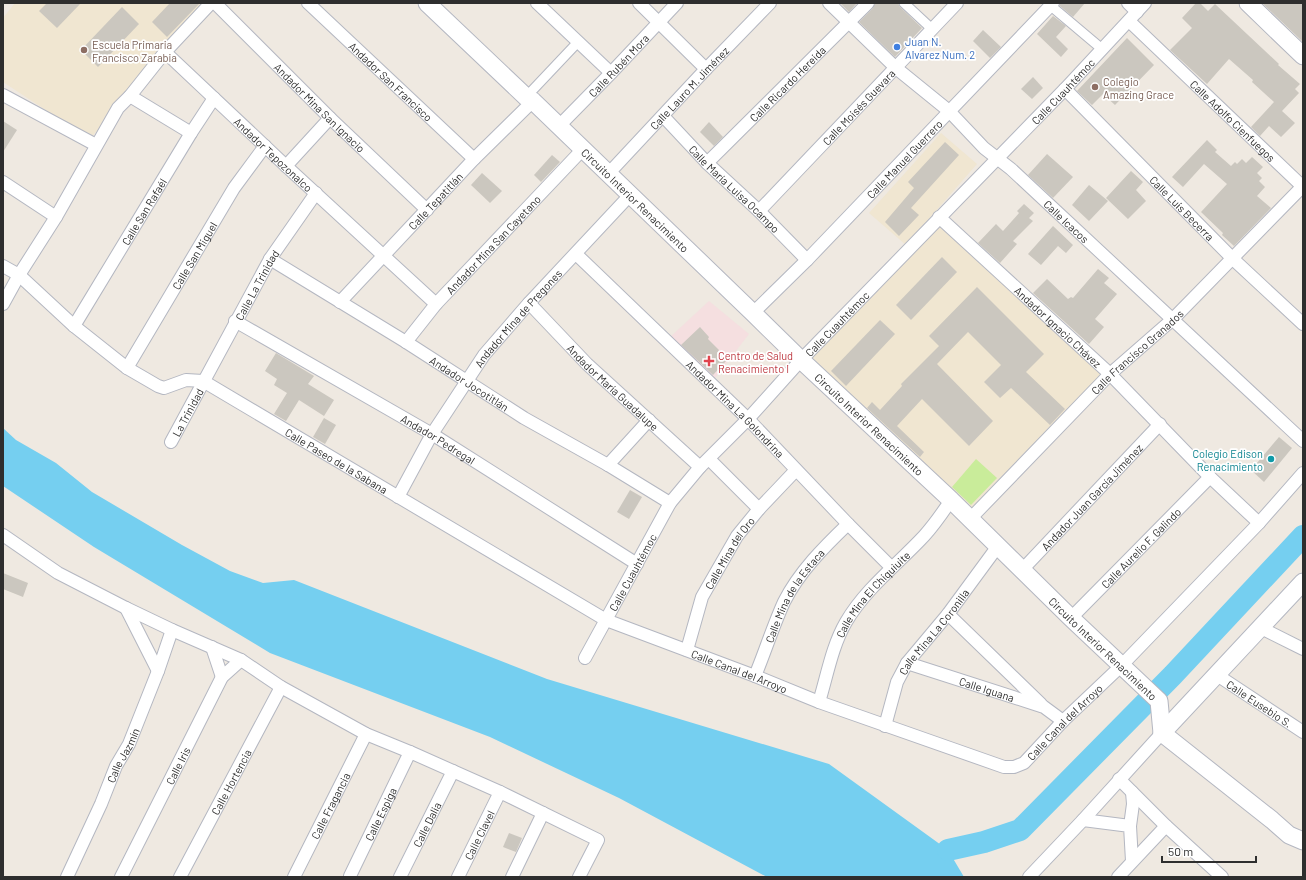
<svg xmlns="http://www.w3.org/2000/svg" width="1306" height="880" font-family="Barlow,sans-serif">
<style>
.education{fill:#f0e6d1}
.medical{fill:#f5dfe0}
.pitch{fill:#c9ec9a}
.water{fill:#75cff0}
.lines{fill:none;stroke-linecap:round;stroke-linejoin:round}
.river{stroke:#75cff0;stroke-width:22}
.building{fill:#cbc7bf}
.pedestrian-casing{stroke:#b4b7c1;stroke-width:11}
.minor-casing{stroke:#b4b7c1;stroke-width:14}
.secondary-casing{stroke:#b4b7c1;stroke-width:19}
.pedestrian{stroke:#fff;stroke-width:9}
.minor{stroke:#fff;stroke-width:12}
.secondary{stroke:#fff;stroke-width:17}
.shop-dot{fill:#3f7fe0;stroke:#fff;stroke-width:1.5}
.education-dot{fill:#8d6e63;stroke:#fff;stroke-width:1.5}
.health-dot{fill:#e0444e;stroke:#fff;stroke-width:1.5}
.culture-dot{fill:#0f9aa8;stroke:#fff;stroke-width:1.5}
.labels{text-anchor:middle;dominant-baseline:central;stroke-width:3.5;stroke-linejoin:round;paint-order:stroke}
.shop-label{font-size:11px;fill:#366cbe;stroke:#fff;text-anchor:start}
.education-label{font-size:11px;fill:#785e54;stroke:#fff;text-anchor:start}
.street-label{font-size:11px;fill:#2e2e2e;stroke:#fff}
.health-label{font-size:11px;fill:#be3a42;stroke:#fff;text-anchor:start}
.culture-label{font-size:11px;fill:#0d838f;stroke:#fff;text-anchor:end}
</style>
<rect width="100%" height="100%" fill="#efe9e1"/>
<g class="education">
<path d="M15 3H203L90 139 3 82V18Z"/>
<path d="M941 133 977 164 906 245 869 213Z"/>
<path d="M940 225 1106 375 975 511 940 481 807 359Z"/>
</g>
<path class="medical" d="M709 301 749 334 712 382 668 339Z"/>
<path class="pitch" d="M976 459 997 478 971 505 952 487Z"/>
<path class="water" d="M3 428 16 440 56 463 92 492 182 545 230 571 263 583 294 580 547 679 829 764 948 850 964 877H767L619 798 490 737 270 653 94 547 3 486Z"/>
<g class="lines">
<path class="river" d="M948 850 984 842 1020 830 1173 675 1303 536"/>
</g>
<g class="building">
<path d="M47 3H81L57 28 39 11Z"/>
<path d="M170 3H200L167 37 152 22Z"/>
<path d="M840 3H857L849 12Z"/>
<path d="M875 3H898L900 7 922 28 895 57 859 22 873 8Z"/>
<path d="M1060 3H1085L1073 17 1060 6Z"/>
<path d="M1196 3H1200L1208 11 1215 4 1279 64 1278 65 1300 84 1295 89 1299 93 1282 111 1295 123 1281 137 1269 126 1260 136 1251 127 1274 102 1252 82 1253 80 1229 59 1207 84 1170 50 1192 28 1182 18Z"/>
<path d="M1262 3H1303V42Z"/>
<path d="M122 7 139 24 98 67 81 50Z"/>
<path d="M1053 16 1066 26 1056 37 1068 49 1061 57 1037 34Z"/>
<path d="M983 30 1001 47 990 58 973 41Z"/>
<path d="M1127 38 1154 65 1115 105 1103 94 1092 105 1077 91Z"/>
<path d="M1033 77 1043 88 1032 99 1021 89Z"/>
<path d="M3 121 17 130 3 152Z"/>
<path d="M709 122 723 137 714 146 700 132Z"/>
<path d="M1207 140 1217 150 1215 152 1231 166 1235 162 1237 164 1242 159 1246 163 1252 157 1263 167 1257 173 1262 178 1259 181 1265 187 1257 196 1271 208 1234 246 1222 235 1223 233 1201 212 1227 184 1204 164 1183 187 1172 177Z"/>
<path d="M945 142 959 155 911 208 919 215 899 236 885 222 914 188 908 182Z"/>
<path d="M1047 154 1073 177 1053 198 1028 175Z"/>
<path d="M552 155 560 162 541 182 534 175Z"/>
<path d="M1131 171 1143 182 1136 190 1146 201 1128 219 1106 198Z"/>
<path d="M482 173 502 191 490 203 471 185Z"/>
<path d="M1089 185 1108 201 1089 221 1072 205Z"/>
<path d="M1024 204 1034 213 1029 218 1033 221 1013 241 1017 244 1000 263 978 243 996 224 1003 231 1019 213 1017 211Z"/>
<path d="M1053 226 1073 245 1066 253 1058 246 1041 265 1028 254Z"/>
<path d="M942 257 957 272 911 320 896 305Z"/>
<path d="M1098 269 1109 278 1104 283 1117 294 1095 319 1104 327 1089 344 1033 293 1047 279 1068 299 1071 297 1073 298Z"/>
<path d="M977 287 1044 354 1026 372 1065 409 1050 425 1011 388 1000 398 984 382 1001 365 968 332 937 364 993 421 969 446 922 399 897 426 924 452 920 457 867 408 872 402 880 410 902 386 901 384 939 346 929 336Z"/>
<path d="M880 320 895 334 846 386 831 371Z"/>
<path d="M700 327 709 337 708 339 719 350 717 353 726 361 713 375 681 345Z"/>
<path d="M276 353 314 376 308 384 334 400 324 416 299 400 286 421 274 414 287 393 274 385 277 379 265 371Z"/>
<path d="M324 418 336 425 325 444 313 437Z"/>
<path d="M1279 437 1292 448 1264 482 1251 470Z"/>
<path d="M630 490 642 497 629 519 617 512Z"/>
<path d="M3 573 28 583 23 597 3 589Z"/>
<path d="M509 833 522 838 516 852 503 847Z"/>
</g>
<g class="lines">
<g class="pedestrian-casing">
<g id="pedestrian">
<path d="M904 3 932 29"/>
<path d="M1051 6 1102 49"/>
<path d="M526 97 578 42"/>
</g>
</g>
<g class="minor-casing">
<g id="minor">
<path id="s1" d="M215 3 330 118 427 210"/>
<path id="s2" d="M308 3 474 159"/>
<path d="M537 3 611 73"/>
<path d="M639 3 706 69"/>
<path id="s3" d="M829 3 896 68 949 111 984 148 1011 169 1303 441"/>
<path d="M1128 3 1137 12"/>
<path id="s4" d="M1129 21 1303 187"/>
<path id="s5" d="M165 52 286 166 436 304"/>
<path id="s6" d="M1065 89 1233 259 1303 324"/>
<path d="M3 95 96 145"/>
<path d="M130 96 191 133"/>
<path id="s7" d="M663 116 707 163 759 211 807 260"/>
<path id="s8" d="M559 126 611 73 677 3"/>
<path id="s9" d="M707 163 868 3"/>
<path d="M286 166 330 118"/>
<path id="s10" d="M609 173 706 69 770 3"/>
<path d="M3 182 56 217"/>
<path id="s11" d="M759 211 957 3"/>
<path id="s12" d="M939 217 1110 374 1210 477 1259 523"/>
<path id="s13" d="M576 254 748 419 848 524 891 567"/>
<path id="s14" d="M270 259 406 342 524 418 608 465 670 503"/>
<path id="s15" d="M3 266 19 275 74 326 127 368 158 386 164 388 186 380 203 381 606 620 755 676 819 702 1004 767H1014L1024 763 1063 721 1121 666 1259 523 1303 473"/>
<path id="s16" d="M340 302 474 159 533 101"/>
<path id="s17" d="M529 303 587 364 700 467"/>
<path d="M3 304 19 275 56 217 118 108 130 96 165 52 211 3"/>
<path id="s18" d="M753 313 807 260 1053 3"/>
<path id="s19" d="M235 321 432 434 637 564"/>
<path id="s20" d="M74 326 191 133 214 98"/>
<path id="s21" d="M406 342 436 304 583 149"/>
<path id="s22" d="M127 368 234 188 265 146"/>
<path id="s23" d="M171 442 270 259 316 193"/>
<path d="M709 459 759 509"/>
<path d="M608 465 649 420"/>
<path id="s24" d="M398 497 432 434 484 355 529 303 631 194"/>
<path id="s25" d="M971 518 1110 374 1173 319 1303 186"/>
<path d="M3 535 58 573 126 608 172 630 241 660 281 687 366 734 410 752 500 792 598 840 579 877"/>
<path id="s26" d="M1022 570 1160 424"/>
<path d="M126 608 158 671"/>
<path d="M948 614 1041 704"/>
<path id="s27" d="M1071 618 1210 477"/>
<path d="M1261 628 1303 649"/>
<path d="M212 647 222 677"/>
<path id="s28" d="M687 650 702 597 737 536 759 509 796 470"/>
<path id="s29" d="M585 658 670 503 700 467 748 419 801 360 1065 89 1145 3"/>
<path id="s30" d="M907 663 1044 707 1063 721"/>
<path id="s31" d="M1217 675 1303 732"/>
<path id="s32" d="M755 676C765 652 773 626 784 602 799 572 824 547 848 524"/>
<path id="s33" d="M819 702C827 676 832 646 846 622 866 588 898 564 924 536 934 525 943 512 951 500"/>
<path id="s34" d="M885 726 897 682 907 663 948 614 998 546"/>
<path d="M1119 779 1166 826 1222 877"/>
<path d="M1083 820 1130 826 1132 861"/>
<path d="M1130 826 1133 804 1132 792"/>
<path id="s35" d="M350 876 410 752"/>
<path id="s36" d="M67 877 101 804 116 766 129 744 158 671 172 630"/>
<path id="s37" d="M121 877 222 677 241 660"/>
<path id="s38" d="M180 877 281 687"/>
<path id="s39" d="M294 877 366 734"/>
<path id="s40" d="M400 877 453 771"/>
<path id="s41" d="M458 877 500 792"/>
<path d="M512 877 543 813"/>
<path d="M1029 877 1083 820 1162 733"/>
<path d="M1118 877 1166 826"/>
</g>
</g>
<g class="secondary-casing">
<g id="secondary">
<path id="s42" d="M427 3 526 97 533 101 753 313 801 360 951 500 1071 618 1159 701 1162 733 1272 820 1289 835 1303 841"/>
<path d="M1248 3 1303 56"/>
<path d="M1162 733 1303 582"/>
</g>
</g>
<use href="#pedestrian" class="pedestrian"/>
<use href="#minor" class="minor"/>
<use href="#secondary" class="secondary"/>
</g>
<circle class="shop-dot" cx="897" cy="47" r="4"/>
<g class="education-dot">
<circle cx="84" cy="50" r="4"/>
<circle cx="1095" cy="87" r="4"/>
</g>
<path class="health-dot" d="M707 355h4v4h4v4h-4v4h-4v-4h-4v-4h4z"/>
<circle class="culture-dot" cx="1271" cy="459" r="4"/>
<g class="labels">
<g class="shop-label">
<text x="905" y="41">Juan N.<tspan x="905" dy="13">Alvarez Num. 2</tspan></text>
</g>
<g class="education-label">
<text x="92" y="44">Escuela Primaria<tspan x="92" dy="13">Francisco Zarabia</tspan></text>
<text x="1103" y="81">Colegio<tspan x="1103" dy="13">Amazing Grace</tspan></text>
</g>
<g class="street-label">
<text stroke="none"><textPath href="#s8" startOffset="85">Calle Rubén Mora</textPath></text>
<text stroke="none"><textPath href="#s2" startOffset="114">Andador San Francisco</textPath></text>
<text stroke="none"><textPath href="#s9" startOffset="113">Calle Ricardo Hereida</textPath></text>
<text stroke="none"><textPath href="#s10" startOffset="117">Calle Lauro M. Jiménez</textPath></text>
<text stroke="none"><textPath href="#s29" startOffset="746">Calle Cuauhtémoc</textPath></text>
<text stroke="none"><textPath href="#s1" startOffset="148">Andador Mina San Ignacio</textPath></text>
<text stroke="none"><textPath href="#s11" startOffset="144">Calle Moisés Guevara</textPath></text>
<text stroke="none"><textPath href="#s4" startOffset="144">Calle Adolfo Cienfuegos</textPath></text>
<text stroke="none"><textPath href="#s5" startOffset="149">Andador Tepozonalco</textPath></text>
<text stroke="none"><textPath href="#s18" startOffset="216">Calle Manuel Guerrero</textPath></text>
<text stroke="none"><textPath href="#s7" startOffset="102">Calle María Luisa Ocampo</textPath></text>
<text stroke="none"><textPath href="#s42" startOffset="287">Circuito Interior Renacimiento</textPath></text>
<text stroke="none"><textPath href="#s16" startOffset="139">Calle Tepatitlán</textPath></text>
<text stroke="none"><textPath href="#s6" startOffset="167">Calle Luis Becerra</textPath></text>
<text stroke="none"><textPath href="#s20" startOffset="134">Calle San Rafaél</textPath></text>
<text stroke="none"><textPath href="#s3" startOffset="323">Calle Icacos</textPath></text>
<text stroke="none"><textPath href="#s21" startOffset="131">Andador Mina San Cayetano</textPath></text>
<text stroke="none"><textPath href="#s22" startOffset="131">Calle San Miguel</textPath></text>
<text stroke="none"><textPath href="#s23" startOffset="179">Calle La Trinidad</textPath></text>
<text stroke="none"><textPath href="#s24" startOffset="216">Andador Mina de Pregones</textPath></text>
<text stroke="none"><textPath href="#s29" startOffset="422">Calle Cuauhtémoc</textPath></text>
<text stroke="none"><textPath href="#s12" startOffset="162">Andador Ignacio Chávez</textPath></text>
<text stroke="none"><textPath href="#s25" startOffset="235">Calle Francisco Granados</textPath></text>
<text stroke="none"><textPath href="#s14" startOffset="235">Andador Jocotitlán</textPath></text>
<text stroke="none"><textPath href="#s17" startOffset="119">Andador María Guadalupe</textPath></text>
<text stroke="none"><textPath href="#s13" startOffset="222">Andador Mina La Golondrina</textPath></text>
<text stroke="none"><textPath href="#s23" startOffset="34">La Trinidad</textPath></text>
<text stroke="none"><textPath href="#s42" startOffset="611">Circuito Interior Renacimiento</textPath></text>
<text stroke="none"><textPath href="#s19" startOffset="235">Andador Pedregal</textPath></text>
<text stroke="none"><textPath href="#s15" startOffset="399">Calle Paseo de la Sabana</textPath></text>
<text stroke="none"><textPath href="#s26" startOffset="101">Andador Juan García Jiménez</textPath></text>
<text stroke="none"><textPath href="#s27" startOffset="99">Calle Aurelio F. Galindo</textPath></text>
<text stroke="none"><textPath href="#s28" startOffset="107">Calle Mina del Oro</textPath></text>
<text stroke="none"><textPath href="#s29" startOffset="98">Calle Cuauhtémoc</textPath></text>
<text stroke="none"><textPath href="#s33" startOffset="123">Calle Mina El Chiquiuite</textPath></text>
<text stroke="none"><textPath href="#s32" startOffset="90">Calle Mina de la Estaca</textPath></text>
<text stroke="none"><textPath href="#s34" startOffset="108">Calle Mina La Coronilla</textPath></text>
<text stroke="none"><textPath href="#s42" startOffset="935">Circuito Interior Renacimiento</textPath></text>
<text stroke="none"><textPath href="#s15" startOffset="855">Calle Canal del Arroyo</textPath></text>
<text stroke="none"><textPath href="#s30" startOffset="84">Calle Iguana</textPath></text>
<text stroke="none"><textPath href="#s31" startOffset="51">Calle Eusebio S.</textPath></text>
<text stroke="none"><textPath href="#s15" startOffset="1215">Calle Canal del Arroyo</textPath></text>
<text stroke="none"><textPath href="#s36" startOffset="134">Calle Jazmín</textPath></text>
<text stroke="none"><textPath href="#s37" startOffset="125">Calle Iris</textPath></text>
<text stroke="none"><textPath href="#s38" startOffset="108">Calle Hortencia</textPath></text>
<text stroke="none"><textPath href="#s39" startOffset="80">Calle Fragancia</textPath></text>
<text stroke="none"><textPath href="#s35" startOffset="69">Calle Espiga</textPath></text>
<text stroke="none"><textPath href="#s40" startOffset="59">Calle Dalia</textPath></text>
<text stroke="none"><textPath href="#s41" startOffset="47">Calle Clavel</textPath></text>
</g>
<g class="health-label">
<text x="718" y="355">Centro de Salud<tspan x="718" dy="13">Renacimiento I</tspan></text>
</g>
<g class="culture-label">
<text x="1263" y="453">Colegio Edison<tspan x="1263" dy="13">Renacimiento</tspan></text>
</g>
</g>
<rect width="1306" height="880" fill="none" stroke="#2e2e2e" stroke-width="8"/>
<path d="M1162 856v6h94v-6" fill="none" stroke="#2e2e2e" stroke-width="2"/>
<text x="1168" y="856" font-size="12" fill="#2e2e2e" stroke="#ffffff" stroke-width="3" paint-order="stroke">50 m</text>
</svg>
